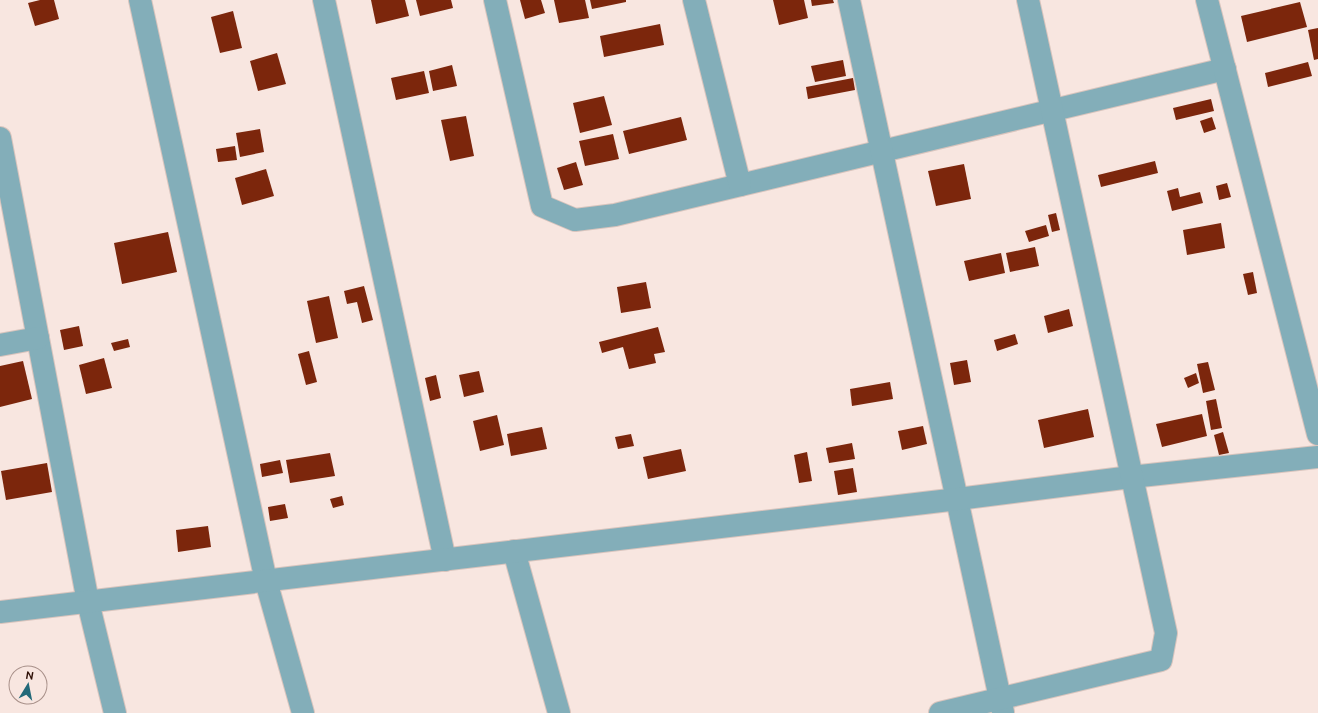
<svg xmlns="http://www.w3.org/2000/svg" width="1318" height="713" font-family="Ubuntu,sans-serif">
<style>
.building{fill:#7c260c}
.lines{fill:none;stroke-linecap:round;stroke-linejoin:round}
.minor-casing{stroke:#d8c4bd;stroke-width:24}
.minor{stroke:#83aeb9;stroke-width:22}
</style>
<rect width="100%" height="100%" fill="#f8e6e0"/>
<g class="building">
<path d="M40 0H54L59 19 35 26 28 3Z"/>
<path d="M371 0H405L409 16 376 24Z"/>
<path d="M416 0H451L453 8 420 16Z"/>
<path d="M520 0H541L545 13 525 19Z"/>
<path d="M554 0H585L589 18 559 23Z"/>
<path d="M590 0H626V2L592 9Z"/>
<path d="M773 0H804L808 18 779 25Z"/>
<path d="M811 0H833L834 3 812 6Z"/>
<path d="M1300 2 1307 27 1247 42 1241 16Z"/>
<path d="M233 11 242 48 220 53 211 17Z"/>
<path d="M660 24 664 45 604 57 600 36Z"/>
<path d="M1318 28V59L1314 60 1308 30Z"/>
<path d="M277 53 286 84 258 91 250 61Z"/>
<path d="M843 60 846 76 815 82 811 66Z"/>
<path d="M1308 62 1312 76 1268 87 1265 73Z"/>
<path d="M452 65 457 86 433 91 429 71Z"/>
<path d="M424 71 429 93 396 100 391 78Z"/>
<path d="M853 78 855 90 808 99 806 87Z"/>
<path d="M604 96 612 125 580 133 573 103Z"/>
<path d="M1211 99 1214 111 1176 120 1173 108Z"/>
<path d="M466 116 474 156 450 161 441 120Z"/>
<path d="M681 117 687 140 629 154 623 131Z"/>
<path d="M1212 117 1216 129 1204 133 1200 121Z"/>
<path d="M260 129 264 152 240 157 236 133Z"/>
<path d="M613 134 619 159 585 166 579 141Z"/>
<path d="M235 146 237 160 218 162 216 149Z"/>
<path d="M1155 161 1158 173 1101 187 1098 175Z"/>
<path d="M576 162 583 185 564 190 557 168Z"/>
<path d="M964 164 971 199 936 206 928 171Z"/>
<path d="M266 169 274 196 242 205 235 178Z"/>
<path d="M1227 183 1231 197 1219 200 1216 186Z"/>
<path d="M1178 188 1180 197 1200 192 1203 203 1172 211 1167 191Z"/>
<path d="M1056 213 1060 230 1052 232 1048 215Z"/>
<path d="M1221 223 1225 248 1187 255 1183 230Z"/>
<path d="M1046 225 1049 236 1029 242 1025 231Z"/>
<path d="M168 232 177 272 122 284 114 243Z"/>
<path d="M1035 247 1039 266 1010 272 1006 253Z"/>
<path d="M1001 253 1005 273 969 281 964 261Z"/>
<path d="M1253 272 1257 293 1248 295 1243 274Z"/>
<path d="M646 282 651 308 621 313 617 287Z"/>
<path d="M364 286 373 320 362 323 357 302 347 304 344 291Z"/>
<path d="M329 296 338 338 316 343 307 301Z"/>
<path d="M1069 309 1073 326 1048 333 1044 316Z"/>
<path d="M79 326 83 346 64 350 60 330Z"/>
<path d="M658 327 665 352 654 354 656 363 629 369 623 347 602 353 599 342Z"/>
<path d="M1015 334 1018 344 997 351 994 340Z"/>
<path d="M128 339 130 347 114 351 111 343Z"/>
<path d="M309 351 317 382 306 385 298 354Z"/>
<path d="M104 358 112 388 86 394 79 365Z"/>
<path d="M967 360 971 382 954 385 950 363Z"/>
<path d="M23 361 32 399 0 407V366Z"/>
<path d="M1208 362 1215 390 1203 393 1197 364Z"/>
<path d="M479 371 484 392 464 397 459 375Z"/>
<path d="M1196 373 1199 383 1188 388 1184 378Z"/>
<path d="M436 375 441 398 430 401 425 378Z"/>
<path d="M890 382 893 399 852 406 850 389Z"/>
<path d="M1216 399 1222 428 1211 430 1206 401Z"/>
<path d="M1088 409 1094 437 1044 448 1038 420Z"/>
<path d="M1202 414 1207 436 1162 447 1156 424Z"/>
<path d="M497 415 504 445 480 451 473 421Z"/>
<path d="M923 426 927 444 902 450 898 431Z"/>
<path d="M542 427 547 449 511 456 507 434Z"/>
<path d="M1223 432 1229 453 1219 455 1214 435Z"/>
<path d="M631 434 634 446 618 449 615 437Z"/>
<path d="M852 443 855 459 829 463 826 448Z"/>
<path d="M681 449 686 471 648 479 643 457Z"/>
<path d="M807 452 812 481 799 483 794 455Z"/>
<path d="M330 453 335 476 290 483 286 460Z"/>
<path d="M280 460 283 473 262 477 260 464Z"/>
<path d="M47 463 52 492 6 500 1 471Z"/>
<path d="M853 468 857 492 838 495 834 471Z"/>
<path d="M342 496 344 505 333 508 330 499Z"/>
<path d="M285 504 288 518 270 521 268 507Z"/>
<path d="M208 526 211 547 178 552 176 530Z"/>
</g>
<g class="lines">
<g class="minor-casing">
<g id="minor">
<path d="M140 0 266 581 303 713"/>
<path d="M324 0 445 560"/>
<path d="M495 0 542 206 575 220 615 215 1225 69"/>
<path d="M694 0 740 185"/>
<path d="M849 0 1003 712"/>
<path d="M1207 0 1318 434"/>
<path d="M0 138 88 602 115 713"/>
<path d="M0 345 38 338"/>
<path d="M514 551 559 713"/>
<path d="M0 612 958 499 1131 477 1318 457"/>
<path d="M940 713 1161 660 1166 633 1028 0"/>
</g>
</g>
<use href="#minor" class="minor"/>
</g>
<g transform="translate(28 685) rotate(10)"><circle r="19" fill="#f8e6e0" stroke="#a89089"/>
<path d="M0-3L7 15L0 10L-7 15Z" fill="#236979"/>
<text y="-6" font-size="11" font-weight="bold" text-anchor="middle" fill="#2f1007">N</text>
</g>
</svg>
